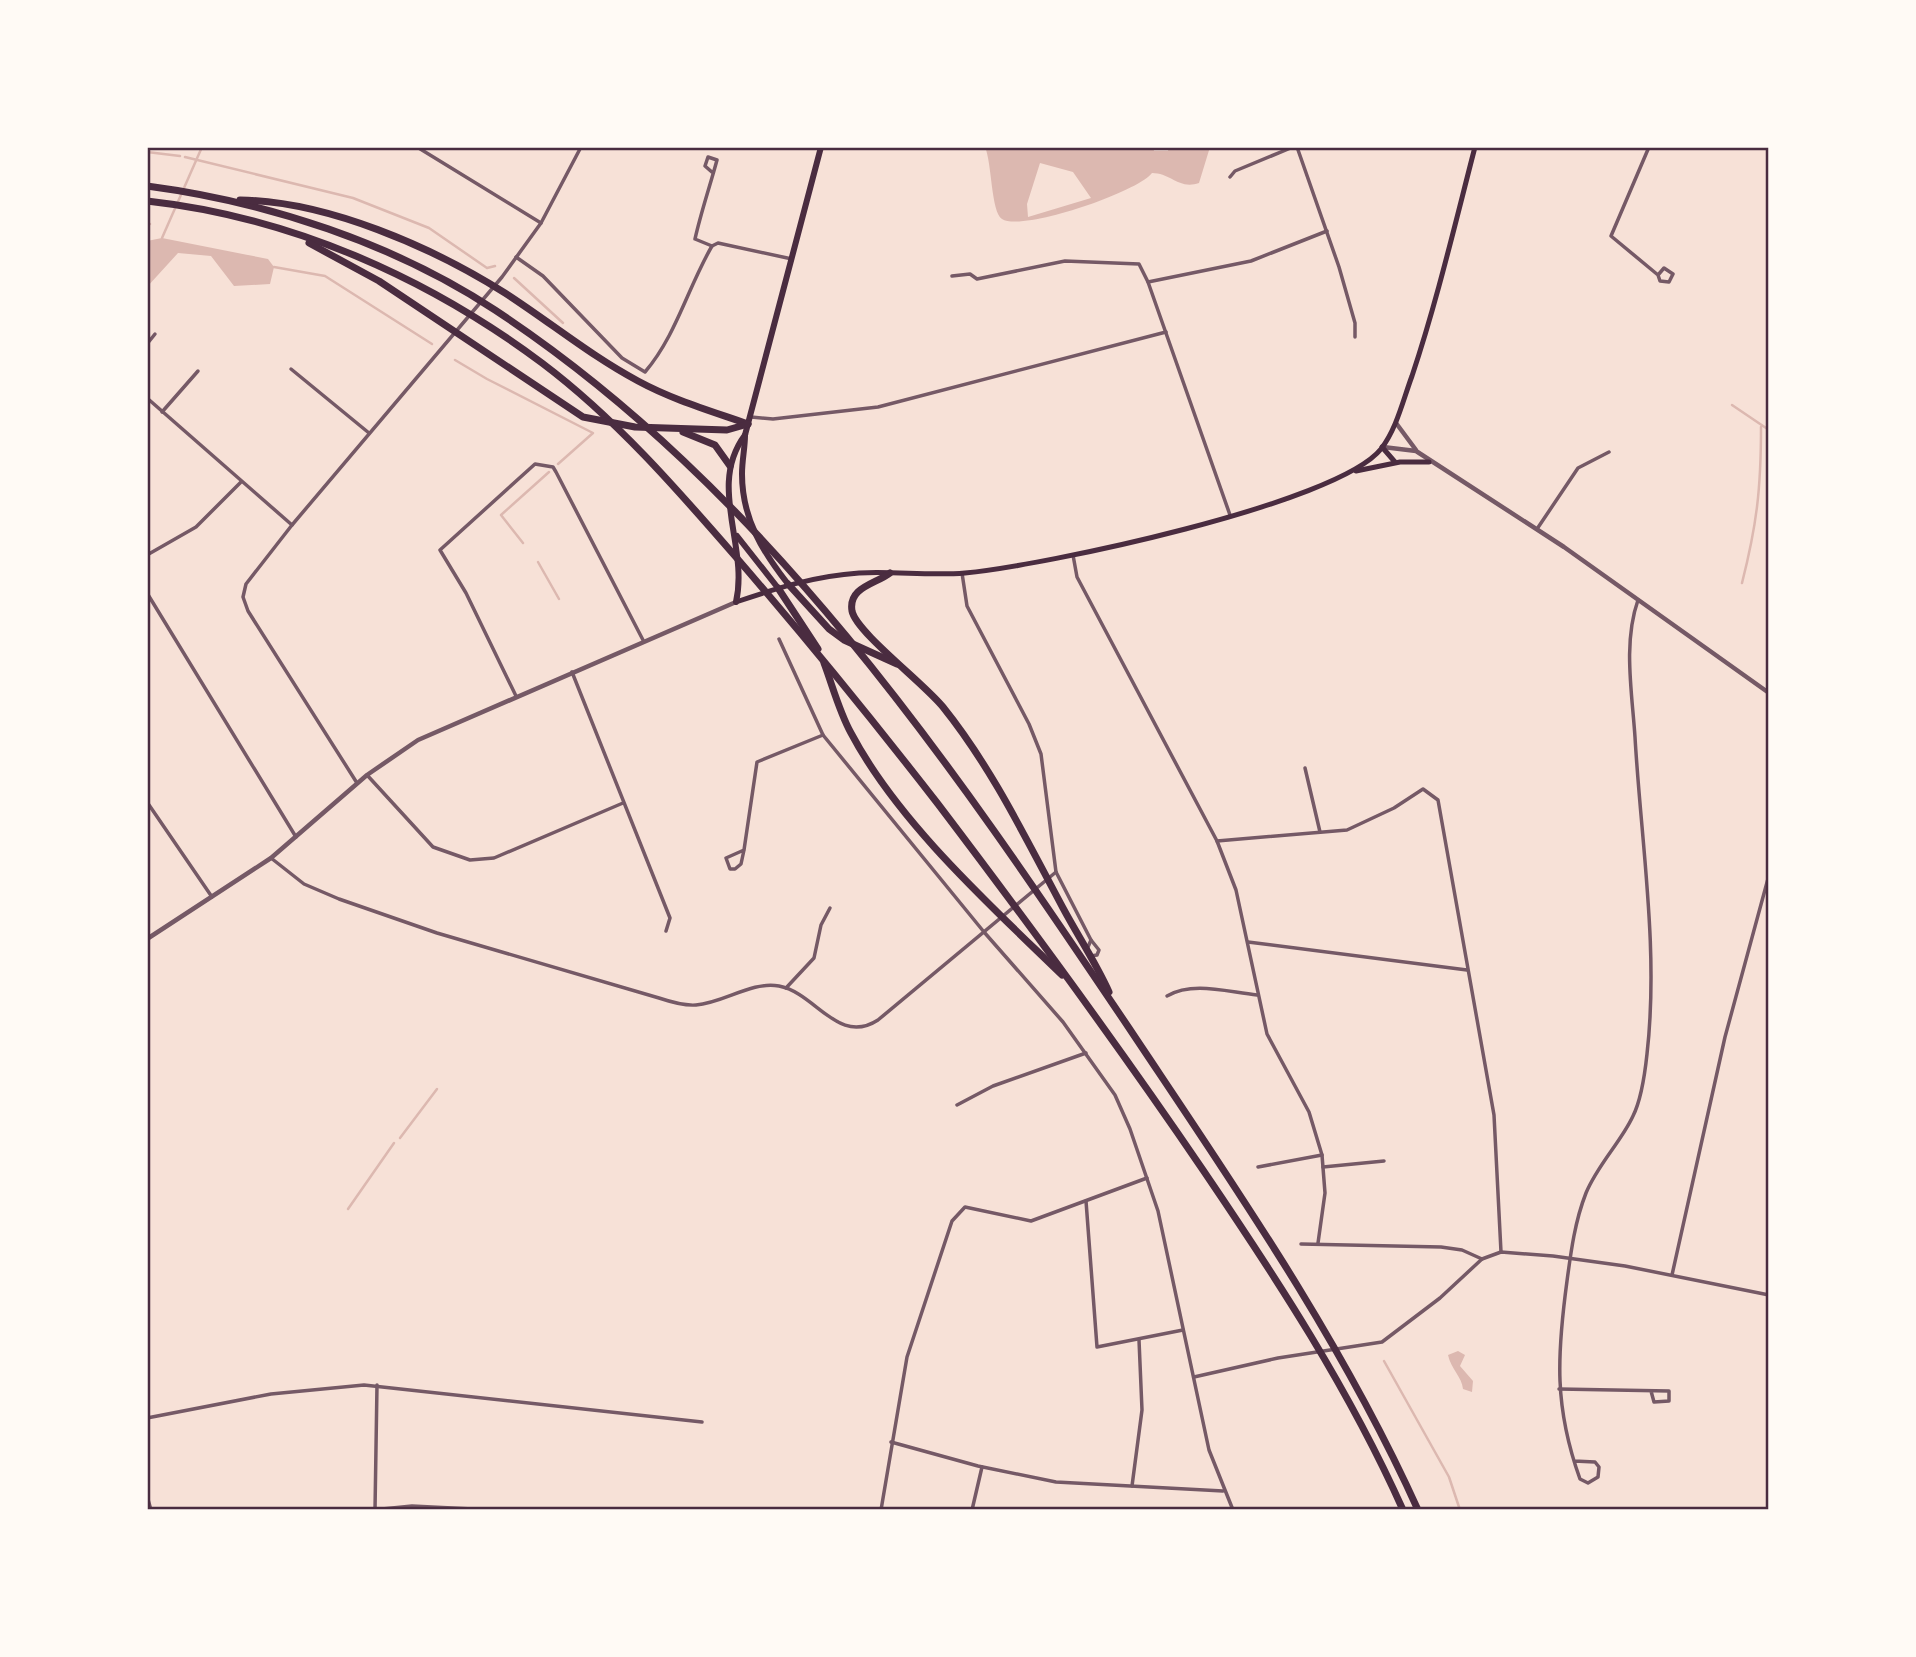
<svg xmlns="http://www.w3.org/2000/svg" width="1916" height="1657" font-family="'DejaVu Sans',sans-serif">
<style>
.water{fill:#dcb8b0;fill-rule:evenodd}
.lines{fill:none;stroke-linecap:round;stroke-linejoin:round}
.stream{stroke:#dcb8b0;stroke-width:2.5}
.minor{stroke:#755966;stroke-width:3.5}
.tertiary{stroke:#755966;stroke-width:4.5}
.secondary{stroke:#4a2c40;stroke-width:5}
.primary{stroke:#4a2c40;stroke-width:6}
.motorway{stroke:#4a2c40;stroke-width:7}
.neatline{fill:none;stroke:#4a2c40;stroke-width:2.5}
</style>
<rect width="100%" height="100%" fill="#f7e1d7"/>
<g class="water">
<path d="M985 147H1153L1154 151H1168L1169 147H1210L1199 183C1179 190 1171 173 1152 173 1138 192 1022 232 1002 219 991 212 992 163 985 147ZM1040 163 1073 172 1091 198 1028 217 1027 204Z"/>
<path d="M162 238 268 259 274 267 270 284 234 286 211 256 178 253 147 287V241Z"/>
<path d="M1458 1351 1465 1355 1460 1366 1473 1381 1472 1392 1463 1389C1462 1377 1451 1369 1448 1355Z"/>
</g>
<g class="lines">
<g class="stream">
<path d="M147 152 180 156"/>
<path d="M185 157 353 198 429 228 487 268 495 266"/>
<path d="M147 224H150"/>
<path d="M162 238 202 147"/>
<path d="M274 267 325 276 432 344"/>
<path d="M514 278 563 323"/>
<path d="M455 360 487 379 593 433 558 464"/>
<path d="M1732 405 1769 430"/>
<path d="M523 543 501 515 549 472"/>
<path d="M538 562 559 599"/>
<path d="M1742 583C1757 524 1761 488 1761 427"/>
<path d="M400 1138 437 1089"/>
<path d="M348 1209 394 1143"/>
<path d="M1384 1361 1449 1477 1460 1510"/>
</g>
<g class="minor">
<path d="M417 147 541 223"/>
<path d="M1297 147 1339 267 1355 323V337"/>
<path d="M1649 147 1611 236 1658 275 1660 281 1669 282 1673 274 1664 268 1658 275"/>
<path d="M1230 177 1235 171 1293 147"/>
<path d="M712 246 718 243 792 259"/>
<path d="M516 257 543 276 622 358 645 372C676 336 688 287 712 246L695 239C701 212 710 186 717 160L708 157 705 166 713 173"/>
<path d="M952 276 970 274 977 279 1065 261 1139 264 1148 282 1230 515"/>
<path d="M1148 282 1251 261 1327 231"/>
<path d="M147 344 155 334"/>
<path d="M291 369 369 433"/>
<path d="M147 398 292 525"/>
<path d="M162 412 198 371"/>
<path d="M751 417 773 419 878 407 1166 332"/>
<path d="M1537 529 1578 468 1609 452"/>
<path d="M147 555 196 527 241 482"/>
<path d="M1073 555 1077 577 1217 841 1236 890 1267 1034 1309 1112 1322 1155 1325 1193 1318 1243"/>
<path d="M962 573 967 606 1029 724 1041 754 1056 872 1091 940 1088 947"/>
<path d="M147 593 296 837"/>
<path d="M779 639 823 735 984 932 1063 1022 1115 1095 1130 1129 1158 1211 1209 1450 1233 1510"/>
<path d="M572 672 670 918 666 931"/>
<path d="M516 696 466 593 440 550 535 464 553 467 556 472 643 640"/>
<path d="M1305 768 1320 832"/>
<path d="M367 775 433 847 470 860 494 858 623 803"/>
<path d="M357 783 248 611 243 597 246 584 292 525 502 277 541 223 581 147"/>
<path d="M147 802 212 897"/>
<path d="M1217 841 1347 830 1394 808 1423 789 1438 800 1494 1115 1501 1252"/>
<path d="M744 850 726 858 730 869H735L741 864 744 850 757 762 823 735"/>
<path d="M271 858 304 884 339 899 437 933 659 998C671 1002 684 1006 696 1005 724 1003 751 981 779 986 816 993 838 1046 878 1020L1056 872"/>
<path d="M1091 940 1099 950 1097 955 1091 956"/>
<path d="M1248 942 1467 970"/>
<path d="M786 988 814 958 821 925 830 908"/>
<path d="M1167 996C1193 981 1227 992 1257 995"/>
<path d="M957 1105 993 1086 1086 1053"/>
<path d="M1258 1167 1322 1155"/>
<path d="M1323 1167 1384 1161"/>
<path d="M1086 1201 1097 1347 1183 1330"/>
<path d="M1301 1244 1441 1247 1462 1250 1482 1259"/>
<path d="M1672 1275 1725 1037 1769 875"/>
<path d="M1194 1377 1278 1358 1382 1342 1440 1298 1482 1259 1501 1252 1553 1256 1625 1266 1769 1295"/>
<path d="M1559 1389 1669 1391V1401L1654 1402 1651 1391"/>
<path d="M147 1418 271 1394 364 1385 702 1422"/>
<path d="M891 1442 978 1466 1056 1482 1223 1491"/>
<path d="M1574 1461 1595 1462 1599 1467 1598 1477 1588 1483 1580 1479C1554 1407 1557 1355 1567 1281 1571 1251 1575 1221 1586 1193 1598 1164 1621 1142 1633 1116 1641 1100 1645 1073 1647 1054 1659 949 1641 842 1635 737 1632 692 1623 643 1638 600"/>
<path d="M1132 1486 1142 1410 1139 1340"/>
<path d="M147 1496 151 1510"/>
<path d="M372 1510 412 1506 493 1510"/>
<path d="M375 1510 377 1385"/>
<path d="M881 1510 907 1357 952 1221 965 1207 1031 1221 1147 1178"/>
<path d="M972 1510 982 1467"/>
</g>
<g class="tertiary">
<path d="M1396 423 1416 450"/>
<path d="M1383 447 1416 451 1564 547 1769 693"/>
<path d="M147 939 271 858 367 775 418 740 736 602"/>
</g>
<g class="secondary">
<path d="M1382 447 1395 462"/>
<path d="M1356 471 1400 462H1429"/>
<path d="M736 602C777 588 815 576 859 573 894 571 930 576 965 573 1042 566 1337 504 1381 449 1397 428 1403 400 1412 376 1437 301 1455 224 1475 147"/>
</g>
<g class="primary">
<path d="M737 536 778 588"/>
<path d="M788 584C762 551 742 518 742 474 742 460 745 448 745 435L821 147"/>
<path d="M736 602C749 546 707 486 745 435"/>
</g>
<g class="motorway">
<path d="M147 186C268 202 393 243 495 310 766 489 951 763 1129 1028 1233 1184 1341 1339 1418 1510"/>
<path d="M240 200C327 201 432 247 505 293 550 322 591 356 638 381 673 400 711 411 748 424"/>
<path d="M147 201C291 217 427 277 542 363 615 418 676 488 735 556 805 637 872 719 938 804 1029 924 1118 1045 1203 1170 1277 1279 1349 1389 1403 1510"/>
<path d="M309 243 379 281 583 417 635 427 727 430 748 424"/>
<path d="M683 432 715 445 730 466"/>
<path d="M890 573C876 584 848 587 852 611 856 632 925 684 943 707 992 768 1026 839 1063 908 1078 936 1096 963 1109 992"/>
<path d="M788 584 829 629 844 640 897 664"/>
<path d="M778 588 818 649"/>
<path d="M824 663C833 687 839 711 851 733 898 822 990 905 1062 975"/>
</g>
</g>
<rect width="1916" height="1657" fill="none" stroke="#fffaf5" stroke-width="298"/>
<rect x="149" y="149" width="1618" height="1359" class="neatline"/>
</svg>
